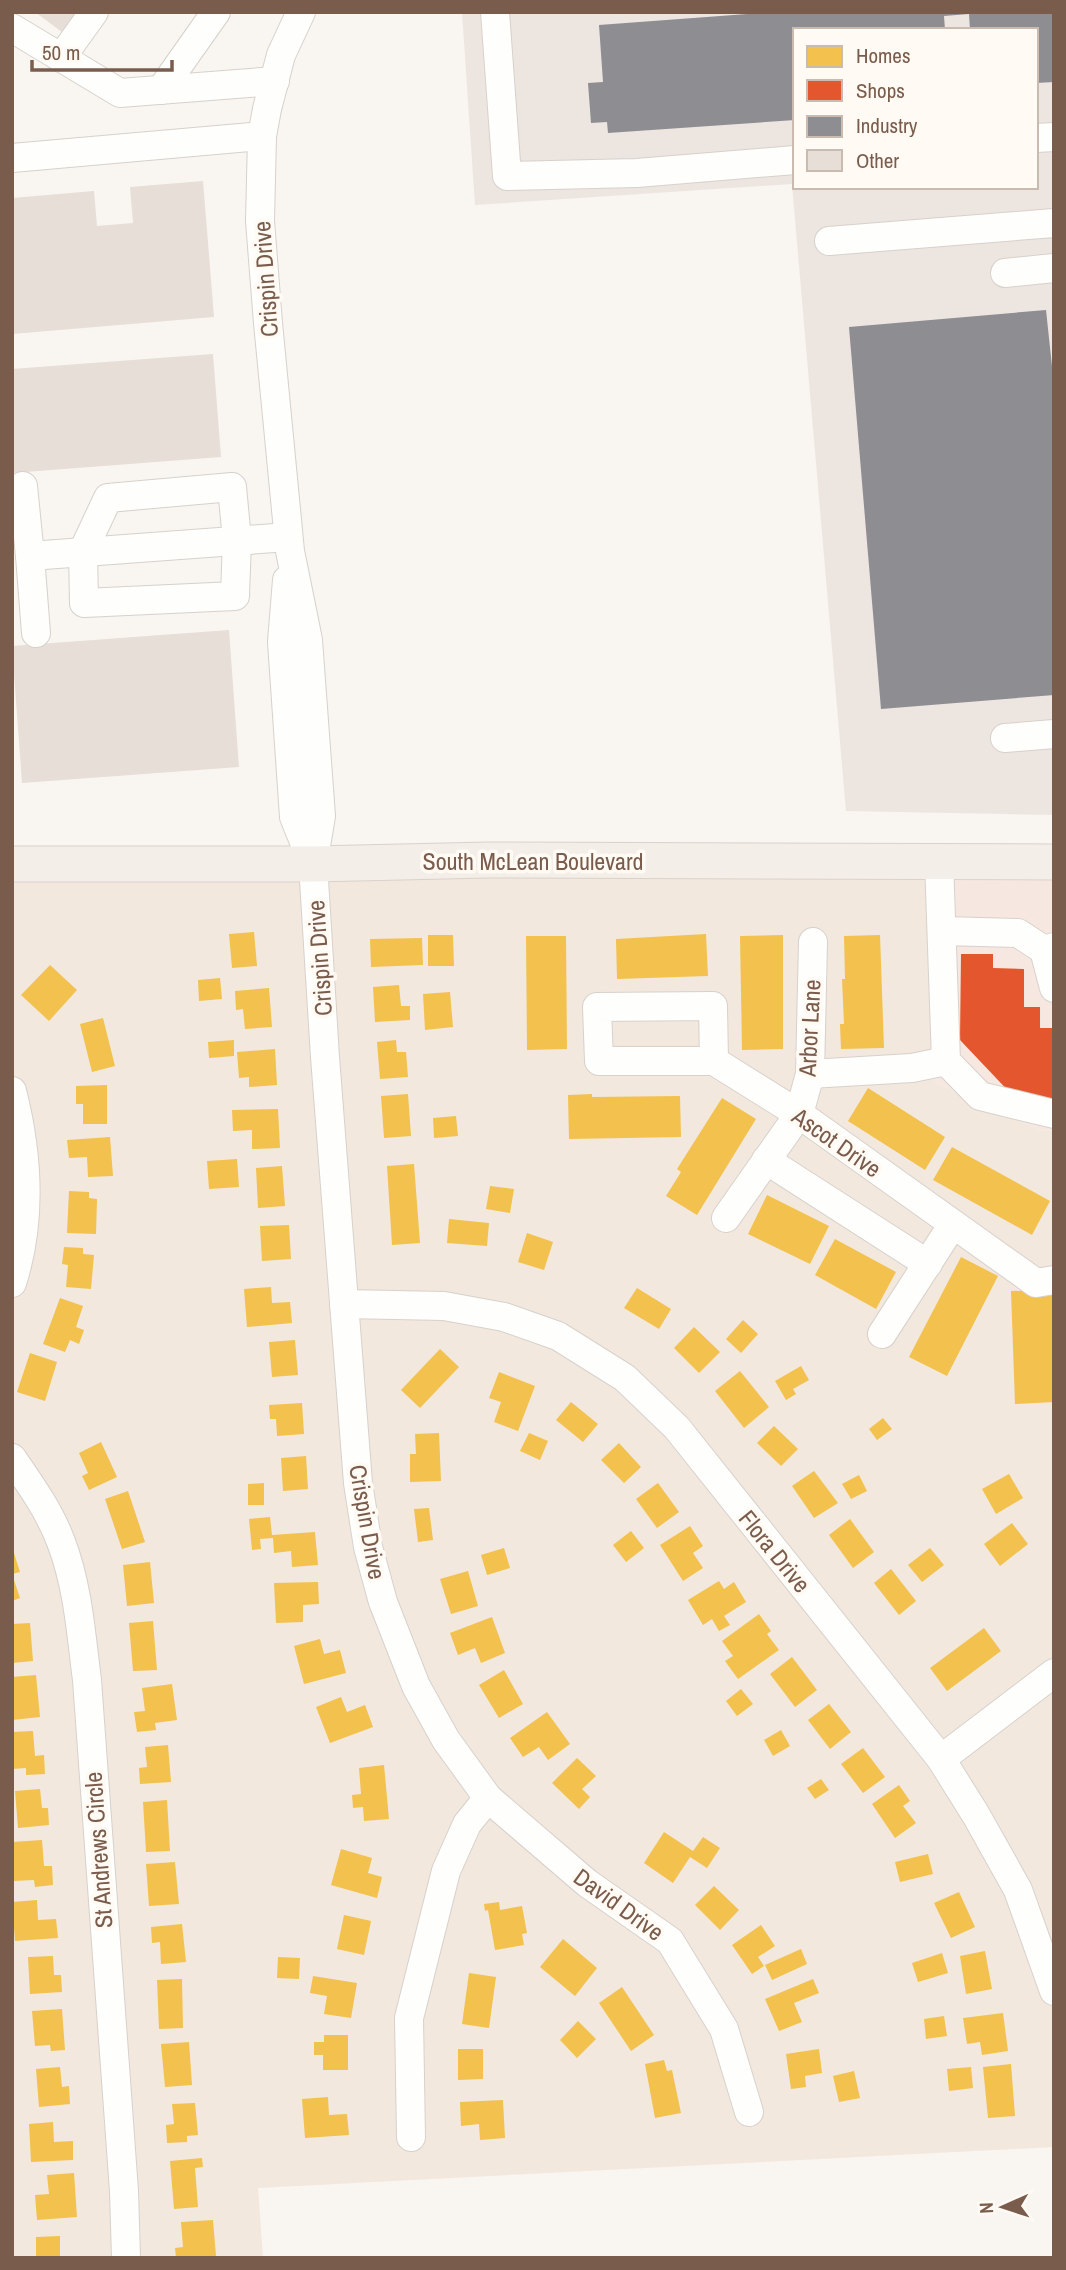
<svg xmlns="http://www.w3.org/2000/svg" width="1066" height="2270" font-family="'Archivo Narrow',sans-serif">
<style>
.residential{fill:#f2e8de}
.commercial{fill:#f6e8e1}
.industrial{fill:#ede5e0;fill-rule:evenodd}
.homes{fill:#f2c14e}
.shops{fill:#e4572e}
.industry{fill:#8d8d92}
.building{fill:#e6ded7}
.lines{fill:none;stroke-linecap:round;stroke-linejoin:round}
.minor-casing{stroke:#d7d1cb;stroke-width:30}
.major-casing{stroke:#dad1cc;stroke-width:37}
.minor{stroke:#fefefd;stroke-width:28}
.major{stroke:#f3eee8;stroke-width:35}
.labels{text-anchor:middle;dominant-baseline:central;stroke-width:7;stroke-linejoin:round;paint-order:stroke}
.street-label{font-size:24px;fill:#7a5c4d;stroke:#fffaf3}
</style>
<rect width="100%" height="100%" fill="#f9f5f0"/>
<path class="residential" d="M929 866 934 1082 1041 1131 1054 1130V2147L258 2188 263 2258H12V869Z"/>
<path class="commercial" d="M929 866H1054V1130L1041 1131 934 1082Z"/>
<path class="industrial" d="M462 12H1054V815L846 811 792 184 475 205ZM795 30H1036V187H795Z"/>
<g class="homes">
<path d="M254 932 257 966 232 968 229 934Z"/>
<path d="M706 934 708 976 617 979 616 939Z"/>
<path d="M428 935H453L454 966H428Z"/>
<path d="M783 935V1049L742 1050 740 936Z"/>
<path d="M880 935 884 1048 841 1049 840 1024H844L842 979H845L844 936Z"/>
<path d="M526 936H566L567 1049 527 1050Z"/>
<path d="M422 938 423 965 371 967 370 939Z"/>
<path d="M50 965 77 990 49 1021 21 995Z"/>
<path d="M220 978 222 999 199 1001 198 980Z"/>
<path d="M399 985 401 1006H410V1020L375 1022 373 987Z"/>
<path d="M269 988 272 1027 245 1029 243 1009 236 1010 235 991Z"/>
<path d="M450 992 453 1027 425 1030 423 994Z"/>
<path d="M103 1018 115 1066 92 1072 80 1024Z"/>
<path d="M234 1040V1056L209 1058 208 1042Z"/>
<path d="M396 1040 397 1052H406L408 1077 380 1079 377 1042Z"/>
<path d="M275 1049 277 1085 249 1087V1077L239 1078 237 1052Z"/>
<path d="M107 1085V1124H83V1104H76V1086Z"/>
<path d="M868 1088 945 1137 925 1170 848 1121Z"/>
<path d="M408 1094 411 1136 384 1138 381 1096Z"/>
<path d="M592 1094V1097L680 1096 681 1137 569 1139 568 1095Z"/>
<path d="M722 1098 756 1119 697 1215 666 1196 681 1172 677 1169Z"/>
<path d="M278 1109 280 1148 252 1149V1130L233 1131 232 1110Z"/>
<path d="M456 1116 458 1136 434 1138 433 1118Z"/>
<path d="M110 1137 113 1176 88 1177 87 1157 69 1158 67 1140Z"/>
<path d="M952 1147 1050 1201 1032 1235 933 1180Z"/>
<path d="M237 1159 239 1187 209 1189 207 1161Z"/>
<path d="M414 1164 420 1243 392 1245 387 1166Z"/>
<path d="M282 1166 285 1206 258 1208 256 1168Z"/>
<path d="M490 1186 514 1189 510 1213 486 1209Z"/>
<path d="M69 1191 89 1192V1198L97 1199 96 1234 67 1233Z"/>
<path d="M767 1195 829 1226 810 1264 748 1234Z"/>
<path d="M449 1219 489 1223 487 1246 447 1243Z"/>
<path d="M289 1225 291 1259 262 1261 260 1226Z"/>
<path d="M527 1233 553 1242 544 1270 518 1262Z"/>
<path d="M835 1239 896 1272 876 1309 815 1275Z"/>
<path d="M64 1247 83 1248V1254L94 1255 91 1289 66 1287 68 1265 62 1264Z"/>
<path d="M961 1257 998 1276 947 1376 909 1357Z"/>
<path d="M271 1287 272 1303 290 1302 292 1323 247 1327 244 1289Z"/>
<path d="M637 1288 671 1309 659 1329 624 1308Z"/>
<path d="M1053 1290 1054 1402 1015 1404 1011 1291Z"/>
<path d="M60 1298 83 1306 76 1327 84 1330 79 1344 70 1340 65 1352 43 1344Z"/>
<path d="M743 1320 758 1334 741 1353 726 1339Z"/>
<path d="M694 1327 720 1352 699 1373 674 1348Z"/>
<path d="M295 1340 298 1375 272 1377 269 1342Z"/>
<path d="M440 1349 459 1367 420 1408 401 1390Z"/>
<path d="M30 1353 57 1362 45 1401 17 1392Z"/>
<path d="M801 1366 809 1380 793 1389 796 1394 786 1400 775 1381Z"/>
<path d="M740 1371 769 1407 744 1428 715 1391Z"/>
<path d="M499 1372 535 1386 518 1431 494 1422 501 1402 489 1398Z"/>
<path d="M571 1402 598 1424 583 1442 556 1420Z"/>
<path d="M302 1403 304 1434 277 1436 276 1419H270L269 1405Z"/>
<path d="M883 1418 892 1429 877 1440 869 1429Z"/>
<path d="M774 1426 798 1449 781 1466 757 1443Z"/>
<path d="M439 1433 441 1481 410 1482V1454H416L415 1434Z"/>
<path d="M529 1433 548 1441 540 1460 520 1451Z"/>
<path d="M101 1442 117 1477 89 1490 82 1476 88 1473 79 1453Z"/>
<path d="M619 1443 641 1467 624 1483 601 1460Z"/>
<path d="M306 1456 308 1489 283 1491 281 1458Z"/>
<path d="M814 1471 838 1503 814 1518 792 1486Z"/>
<path d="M1009 1474 1023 1498 996 1514 982 1489Z"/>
<path d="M859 1475 867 1491 851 1499 842 1484Z"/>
<path d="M264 1483V1505H248V1484Z"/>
<path d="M658 1483 679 1512 657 1528 636 1499Z"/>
<path d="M128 1491 145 1542 122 1549 105 1499Z"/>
<path d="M429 1508 433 1540 418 1542 414 1509Z"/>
<path d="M270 1517 272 1535 315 1532 318 1565 292 1567 291 1551 274 1553 273 1538 260 1539 261 1549 252 1550 249 1519Z"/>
<path d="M850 1519 874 1552 853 1568 829 1535Z"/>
<path d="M1012 1523 1028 1544 1000 1566 984 1544Z"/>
<path d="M690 1526 703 1546 693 1553 703 1568 683 1581 660 1545Z"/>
<path d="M631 1531 644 1548 626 1562 613 1545Z"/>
<path d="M504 1548 510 1568 487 1575 481 1555Z"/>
<path d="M930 1548 944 1565 922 1582 908 1565Z"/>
<path d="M12 1553H14L20 1572 12 1574Z"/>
<path d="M150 1562 154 1603 127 1606 123 1565Z"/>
<path d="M891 1569 916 1601 899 1615 874 1583Z"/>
<path d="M468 1571 478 1606 451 1614 440 1579Z"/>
<path d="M12 1574 20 1598 12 1601Z"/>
<path d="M719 1581 724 1589 734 1582 746 1602 724 1616 730 1625 719 1631 712 1619 703 1625 688 1600Z"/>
<path d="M318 1582 319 1604 303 1605V1622L276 1623 274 1583Z"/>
<path d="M759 1614 771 1631 767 1634 779 1650 738 1679 725 1661 733 1656 722 1641Z"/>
<path d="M492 1617 505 1653 481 1663 475 1648 458 1655 450 1633Z"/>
<path d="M153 1621 157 1670 133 1671 129 1623Z"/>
<path d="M30 1623 33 1661 12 1663V1624Z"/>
<path d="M984 1628 1001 1651 947 1691 930 1668Z"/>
<path d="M320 1639 324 1654 340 1650 346 1673 304 1684 294 1646Z"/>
<path d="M792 1657 817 1690 795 1707 770 1674Z"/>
<path d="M504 1670 523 1704 499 1718 479 1685Z"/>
<path d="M36 1675 40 1717 12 1720V1677Z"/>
<path d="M172 1684 177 1720 155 1723 156 1730 137 1732 134 1712 145 1711 142 1688Z"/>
<path d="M741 1689 753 1704 737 1716 726 1701Z"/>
<path d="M341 1697 347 1712 365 1705 373 1727 330 1743 316 1707Z"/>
<path d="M829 1704 851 1732 830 1749 808 1720Z"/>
<path d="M547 1712 570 1744 548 1760 539 1747 523 1757 510 1738Z"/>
<path d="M781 1730 790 1746 773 1756 764 1740Z"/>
<path d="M33 1731 35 1756 44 1755 45 1774 26 1775V1768L12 1769V1732Z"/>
<path d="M168 1745 171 1782 140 1784 139 1768 147 1767 145 1747Z"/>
<path d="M863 1748 885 1777 863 1793 841 1764Z"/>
<path d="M577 1758 596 1776 582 1789 590 1797 579 1809 552 1783Z"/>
<path d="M384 1765 389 1819 364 1821 363 1807 353 1808 352 1795 361 1794 359 1768Z"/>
<path d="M821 1779 829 1790 815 1799 807 1788Z"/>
<path d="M899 1785 910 1801 903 1806 916 1823 895 1838 872 1804Z"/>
<path d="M40 1789 42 1808H48L49 1825 18 1828 15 1791Z"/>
<path d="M167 1800 170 1851 146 1852 143 1802Z"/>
<path d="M664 1832 693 1851 703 1837 720 1848 707 1868 690 1857 673 1883 644 1863Z"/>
<path d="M42 1840 44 1866H52L53 1885 35 1887 34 1880 13 1881 12 1842Z"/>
<path d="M341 1849 372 1858 368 1873 382 1877 377 1898 331 1885Z"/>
<path d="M928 1854 933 1874 900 1882 895 1862Z"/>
<path d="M175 1862 179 1904 149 1906 146 1864Z"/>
<path d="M714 1886 739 1910 720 1930 695 1905Z"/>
<path d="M959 1892 975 1927 951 1938 934 1903Z"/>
<path d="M37 1900 38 1920 56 1919 58 1938 15 1941 12 1902Z"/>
<path d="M499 1902 500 1910 522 1906 527 1933 522 1934 524 1945 495 1950 488 1910 485 1911 484 1904Z"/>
<path d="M344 1915 371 1921 364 1955 337 1949Z"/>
<path d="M182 1924 186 1962 161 1964 160 1942 152 1943 151 1927Z"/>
<path d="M761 1925 775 1946 758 1957 764 1966 752 1974 732 1945Z"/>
<path d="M563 1939 597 1968 575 1996 540 1967Z"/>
<path d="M801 1949 807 1964 772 1980 765 1965Z"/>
<path d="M985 1951 992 1989 966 1994 960 1956Z"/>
<path d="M942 1953 948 1973 918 1982 912 1963Z"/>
<path d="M53 1956 54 1975H61L62 1992 30 1994 28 1957Z"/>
<path d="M278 1957 300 1958 299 1979 277 1978Z"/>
<path d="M469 1973 496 1977 489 2028 462 2024Z"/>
<path d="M313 1976 357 1983 351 2018 324 2014 327 1996 310 1993Z"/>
<path d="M182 1979 183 2028 159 2029 157 1980Z"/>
<path d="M813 1979 819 1993 794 2003 802 2022 779 2031 765 1999Z"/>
<path d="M622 1987 654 2035 631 2051 599 2003Z"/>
<path d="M62 2009 65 2050 51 2051 50 2045 35 2046 32 2011Z"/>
<path d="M1003 2013 1008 2051 982 2055 980 2042 967 2044 963 2018Z"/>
<path d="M944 2016 947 2036 926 2039 924 2019Z"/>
<path d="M578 2021 596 2039 577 2058 560 2040Z"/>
<path d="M324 2035H348V2070H323V2055H314V2042H324Z"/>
<path d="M189 2042 192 2085 165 2087 161 2044Z"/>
<path d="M458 2049H483V2079L458 2080Z"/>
<path d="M819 2049 822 2073 805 2076 806 2087 791 2089 786 2054Z"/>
<path d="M664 2060 667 2071 672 2070 681 2113 655 2118 645 2064Z"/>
<path d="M1011 2064 1015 2116 988 2118 983 2067Z"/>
<path d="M60 2067 62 2087 69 2086 70 2104 39 2107 36 2069Z"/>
<path d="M971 2067 973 2088 949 2091 947 2069Z"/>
<path d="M854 2071 860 2098 839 2102 833 2076Z"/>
<path d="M328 2097 329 2115 347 2114 349 2135 305 2138 302 2099Z"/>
<path d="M503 2100 505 2138 480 2140 479 2124 461 2126 460 2102Z"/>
<path d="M195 2103 198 2135 187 2136V2142L167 2143 166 2125 174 2124 172 2104Z"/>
<path d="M53 2122 54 2142 73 2141V2160L31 2162 29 2124Z"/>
<path d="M202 2158 203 2167 195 2168 198 2207 174 2209 170 2161Z"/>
<path d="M74 2173 77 2217 37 2220 35 2195 49 2194 47 2175Z"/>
<path d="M213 2220 216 2256 176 2258 175 2248 183 2247 181 2222Z"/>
<path d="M60 2236V2258H36V2237Z"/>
</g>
<path class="shops" d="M961 954H993V968L1024 969V1007H1040V1028H1054V1098H1015L960 1040Z"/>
<g class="industry">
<path d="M775 12H1054V82L1036 83V30H970L969 14 944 16 945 30H795V120L608 133 607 122 591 123 588 83 603 82 599 25Z"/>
<path d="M1046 310 1054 385V695L881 709 849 327Z"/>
</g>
<g class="building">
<path d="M35 12H82L66 35Z"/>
<path d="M203 181 214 317 12 334V198L94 191 97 226 133 223 130 187Z"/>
<path d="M213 354 221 457 12 473V369Z"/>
<path d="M229 630 239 767 22 783 12 646Z"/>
</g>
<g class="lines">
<g class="minor-casing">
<g id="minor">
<path d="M301 12 281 55 267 109 262 136 260 221 268 323 290 551 308 640 321 816 313 864 325 1057 358 1483 368 1547 383 1602 416 1686 446 1740 488 1798 587 1883 670 1941 724 2029 749 2112"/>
<path d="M495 12 507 176 637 173 795 160"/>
<path d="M12 28 120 93 275 81"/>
<path d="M61 58 94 12"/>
<path d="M161 90 216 12"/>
<path d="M1036 138 1054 137"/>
<path d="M12 158 262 136"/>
<path d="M829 241 1054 223"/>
<path d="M1005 273 1054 268"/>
<path d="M23 486 30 556 288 537"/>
<path d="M232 487 237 540 235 596 84 603 83 551 108 498Z"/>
<path d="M30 556 36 633"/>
<path d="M287 580 282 642 294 817 313 864"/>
<path d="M1005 738 1054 734"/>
<path d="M939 861 946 1061 980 1096 1054 1114"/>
<path d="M942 931 1018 933 1044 950 1054 947"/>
<path d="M1044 950 1054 988"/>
<path d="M714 1061 713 1006 597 1007 599 1061H714L799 1114 1036 1283 1054 1280"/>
<path d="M810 1074 912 1068 946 1061"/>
<path d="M12 1091C28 1154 32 1221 12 1283"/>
<path d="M766 1160 928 1264"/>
<path d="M726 1218 799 1114 810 1074 813 942"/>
<path d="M344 1304 444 1306 504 1317 558 1336 625 1378 677 1428 941 1759 976 1815 1018 1890 1054 1991"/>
<path d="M882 1334 953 1224"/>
<path d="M12 1458C30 1484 50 1512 61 1542 78 1586 81 1634 87 1680L124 2191 126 2258"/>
<path d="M941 1759 1054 1673"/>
<path d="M411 2137 409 2018 446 1871 467 1824 488 1798"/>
</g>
</g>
<g class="major-casing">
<path id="major" d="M12 864H313L488 860 1054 862"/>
</g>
<use href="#minor" class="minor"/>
<use href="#major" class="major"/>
</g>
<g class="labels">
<g class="street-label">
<text transform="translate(265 279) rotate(-94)">Crispin Drive</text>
<text x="533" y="861">South McLean Boulevard</text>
<text transform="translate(319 958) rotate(-94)">Crispin Drive</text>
<text transform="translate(809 1028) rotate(-87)">Arbor Lane</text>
<text transform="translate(837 1142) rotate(35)">Ascot Drive</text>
<text transform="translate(368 1522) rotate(80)">Crispin Drive</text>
<text transform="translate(775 1551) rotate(51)">Flora Drive</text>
<text transform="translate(98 1850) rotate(-94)">St Andrews Circle</text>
<text transform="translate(619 1904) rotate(36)">David Drive</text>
</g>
</g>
<rect width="1066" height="2270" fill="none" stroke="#7a5c4d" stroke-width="28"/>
<rect x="793" y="28" width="245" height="161" fill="#fffaf3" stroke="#cabbb1" stroke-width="2"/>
<rect x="807" y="46" width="35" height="21" fill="#f2c14e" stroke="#cabbb1" stroke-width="2"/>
<text x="856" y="63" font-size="21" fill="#7a5c4d">Homes</text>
<rect x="807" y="80" width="35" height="21" fill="#e4572e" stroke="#cabbb1" stroke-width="2"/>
<text x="856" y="98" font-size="21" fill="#7a5c4d">Shops</text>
<rect x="807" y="116" width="35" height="21" fill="#8d8d92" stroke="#cabbb1" stroke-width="2"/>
<text x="856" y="133" font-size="21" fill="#7a5c4d">Industry</text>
<rect x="807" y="150" width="35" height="21" fill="#e6ded7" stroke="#cabbb1" stroke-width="2"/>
<text x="856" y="168" font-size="21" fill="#7a5c4d">Other</text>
<g transform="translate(1003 2207) rotate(267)" stroke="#fffaf3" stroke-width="5" paint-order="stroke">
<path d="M0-5L12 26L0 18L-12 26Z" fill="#7a5c4d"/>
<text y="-10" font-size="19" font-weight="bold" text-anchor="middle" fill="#7a5c4d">N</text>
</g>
<path d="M32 60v10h140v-10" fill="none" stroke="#7a5c4d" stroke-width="3.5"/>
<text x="42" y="60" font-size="21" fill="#7a5c4d" stroke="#fffaf3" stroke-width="5" paint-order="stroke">50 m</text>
</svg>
